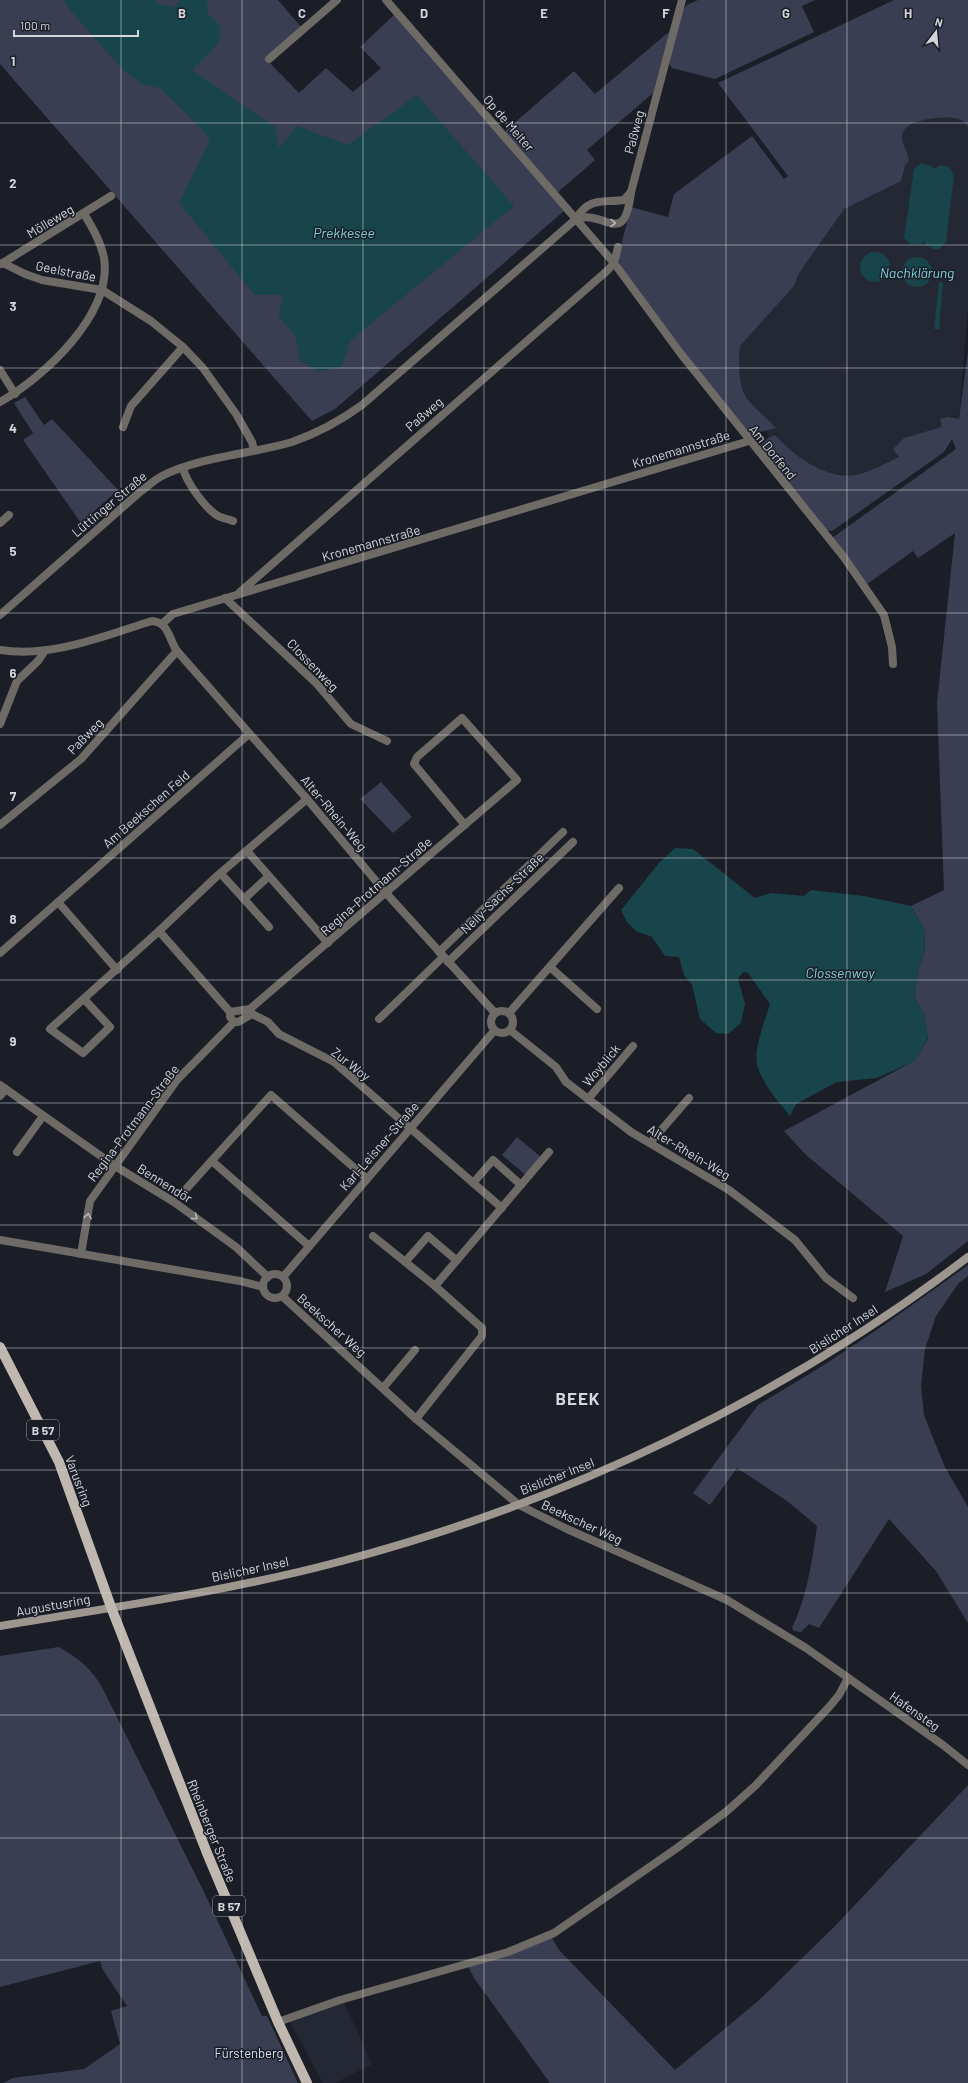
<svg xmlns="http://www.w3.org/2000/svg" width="968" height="2083" font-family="Barlow,sans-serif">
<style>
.built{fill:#242835}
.green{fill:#393e53}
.water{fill:#18444b}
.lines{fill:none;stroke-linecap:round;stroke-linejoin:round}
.street{stroke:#6e6a66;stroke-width:8}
.secondary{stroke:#9d968f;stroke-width:8}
.primary{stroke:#c0b8af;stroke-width:10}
.oneway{stroke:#b5b6b9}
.grid{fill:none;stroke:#d4d6dc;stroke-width:1;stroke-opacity:0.55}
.labels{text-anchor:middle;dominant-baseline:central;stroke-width:3;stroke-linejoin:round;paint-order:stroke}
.shield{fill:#1b1e27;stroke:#9c9fa6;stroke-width:1}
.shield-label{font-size:12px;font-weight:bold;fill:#d4d6dc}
.street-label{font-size:13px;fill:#d4d6dc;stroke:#1b1e27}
.park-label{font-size:13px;fill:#d7def5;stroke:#1b1e27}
.water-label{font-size:14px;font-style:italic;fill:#80cfdc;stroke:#1b1e27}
.district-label{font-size:17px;font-weight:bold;letter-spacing:1px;fill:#d4d6dc;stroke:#1b1e27}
.grid-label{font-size:13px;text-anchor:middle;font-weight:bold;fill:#d4d6dc;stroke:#1b1e27;stroke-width:3;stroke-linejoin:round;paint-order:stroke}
</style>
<rect width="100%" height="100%" fill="#1b1e27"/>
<g class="built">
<path d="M968 86V309L958 428 944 452 832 531 769 440 768 434 638 290 864 120Z"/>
<path d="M344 2002 372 2064 335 2083H323L289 2020Z"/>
</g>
<g class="green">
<path d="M0 0H278L301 27 266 59 299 93 326 68 353 92 381 68 360 47 395 14 564 211 335 409 312 421 0 64Z"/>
<path d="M698 0H815L802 6 814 32 715 79 672 68 668 62 681 12 687 5Z"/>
<path d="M894 0H968V126C965 123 963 120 958 119 946 115 908 119 903 132 899 143 908 150 909 161L905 165 901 181 844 209 799 273 794 286 740 346C738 361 738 386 747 399 755 409 767 418 776 428L748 435 696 370 620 266 618 257 631 207 668 217 674 194 752 136 784 179 788 176 718 83Z"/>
<path d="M670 31 653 93 587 150 595 160 557 193 504 132 574 71 595 94Z"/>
<path d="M968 351V1241L926 1274 885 1292 903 1236 805 1154 784 1131 914 1061 928 1039 924 1014 914 996 918 971 925 950 924 929 911 906 944 890 937 703 955 533 918 558 913 551 866 585 832 538 956 449 952 439 944 452 832 531 825 530 758 448 768 438 775 435C794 456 826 480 856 475 871 472 886 463 899 457L893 449 904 438 942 427 940 419 948 417 959 419Z"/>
<path d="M25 397 44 425 52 419 54 421 118 490 81 523 23 440 33 433 14 403Z"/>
<path d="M381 782 412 817 393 833 360 799Z"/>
<path d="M517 1137 542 1158 527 1176 502 1155Z"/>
<path d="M968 1265V1276L958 1284 936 1316 925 1349 921 1386 924 1415 935 1443 945 1467 968 1507V1623L936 1571 889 1519 819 1628 809 1624 801 1632 794 1631 792 1628C807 1596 812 1562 817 1526L787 1501 737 1468 710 1505 693 1493 758 1405 824 1365 884 1325Z"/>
<path d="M59 1647C79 1659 90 1667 102 1687L205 1894 262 2016H267L298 2083H3L13 2078 84 2069 120 2044 111 2011 127 2006 103 1970 100 1961 0 1987V1656Z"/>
<path d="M968 1785V2083H550L474 1978 468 1966 551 1936 559 1950 675 2070 757 2002 834 1927Z"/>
</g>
<g class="water">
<path d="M64 0H155L156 3 174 8 180 0H207L208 14C238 35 207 54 192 70L275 127 279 148 297 126 348 145 417 95 514 206 351 340 342 366 318 372 300 360 295 335 279 317 283 295H255L179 203 210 140 200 127 160 88 142 84 123 70 71 11Z"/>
<path d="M921 163 931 166 934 169 940 165 949 167 954 175 946 242 939 249H934L925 245V240L922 244 911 245 904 238 914 169Z"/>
<circle cx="875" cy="267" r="15"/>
<circle cx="917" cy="272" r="15"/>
<path d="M939 282 943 283 939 329H934Z"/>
<path d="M675 848 693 849 755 898 771 893 804 896 811 890 864 896 911 906 924 929 925 950 918 971 914 996 924 1014 928 1038 915 1061 877 1078 837 1082 796 1104 790 1116C778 1101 762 1084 757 1064 754 1047 765 1021 770 1004L748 973 743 972 738 979 745 1004 741 1023 728 1034 716 1033 700 1019 692 985 684 975 679 957 665 956 652 937 636 931 627 922 621 910 659 863Z"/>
</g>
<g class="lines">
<g class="street">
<path d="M386 0 614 263 681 354 843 556 884 615 892 647 893 664"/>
<path d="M269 59 337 0"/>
<path d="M576 219C606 209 624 250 631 192L682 0"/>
<path d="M3 263 25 274 42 280 102 290 151 321 183 347 203 368 236 414 252 442 254 450"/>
<path d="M1 264 111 196"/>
<path d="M0 370 15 394"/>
<path d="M0 402C44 377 113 314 104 258 101 242 93 228 84 214"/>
<path d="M123 427 131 406 183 347"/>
<path d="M183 468C186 482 205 508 218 516 222 518 228 519 233 521"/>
<path d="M0 523 9 515"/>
<path d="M239 593 608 270 614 263 618 247"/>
<path d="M225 598 316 683 351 724 387 741"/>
<path d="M0 615 140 492C147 487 154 480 162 476 198 457 252 454 292 442 318 433 340 421 362 405L576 219C589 197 601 203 624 200L631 192"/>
<path d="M162 624 173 614 749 441"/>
<path d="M0 650C52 658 103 636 152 621 169 622 169 640 177 651L307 799 386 893 495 1013"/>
<path d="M0 724 17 681 38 661 44 652"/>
<path d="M0 825 81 759 177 651"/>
<path d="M247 851 328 943"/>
<path d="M221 874 244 899 269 876"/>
<path d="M244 899 269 927"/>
<path d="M58 902 117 970"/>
<path d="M159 931 230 1012"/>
<path d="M439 952 563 832"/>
<path d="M0 953 249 734"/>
<path d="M448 962 573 842"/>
<path d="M550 967 597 1009"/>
<path d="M84 999 110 1027 83 1053 50 1029 159 931 217 876 307 799"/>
<path d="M250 1009C339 933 428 857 517 780L462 718 417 757 414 764 465 825"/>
<circle cx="502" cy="1022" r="11"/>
<path d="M509 1013 619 888"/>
<path d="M252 1014 268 1022 279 1034 334 1062 502 1208"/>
<path d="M379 1019 443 957"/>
<path d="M510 1030 556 1067 566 1082 631 1132 729 1190 795 1240 826 1278 853 1298"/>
<path d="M0 1085 115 1166 174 1202 236 1247 268 1277"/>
<path d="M0 1096 6 1089"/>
<path d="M588 1099 633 1046"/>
<path d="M650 1143 689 1098"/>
<path d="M17 1152 43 1116"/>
<path d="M212 1161 309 1246"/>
<path d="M473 1183 493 1160 521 1185"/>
<path d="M187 1188 271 1095 367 1179"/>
<path d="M373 1236 435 1286 482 1328V1336L416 1419"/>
<path d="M0 1240 240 1281 263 1287"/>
<path d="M81 1254 90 1201 177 1080 234 1022H238L252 1014 250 1009 230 1012V1017L234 1022"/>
<path d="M406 1261 428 1236 456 1260"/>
<circle cx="275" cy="1286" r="12"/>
<path d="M283 1277 494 1031"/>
<path d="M435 1286 549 1152"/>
<path d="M282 1296 416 1419 519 1505 567 1529 727 1600 806 1648 943 1745 968 1765"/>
<path d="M383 1388 415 1350"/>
<path d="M278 2022 340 2000 508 1952 554 1933 677 1848 727 1811 756 1785 830 1706 839 1695 848 1678"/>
</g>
<path class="secondary" d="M0 1626C114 1607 230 1591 342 1561 568 1501 782 1399 968 1257"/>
<path class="primary" d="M0 1347 59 1462 111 1607 207 1853 278 2022 307 2083"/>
</g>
<defs><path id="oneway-chevron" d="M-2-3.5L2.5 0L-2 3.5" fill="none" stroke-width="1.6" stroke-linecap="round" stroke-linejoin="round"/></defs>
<g class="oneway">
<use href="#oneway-chevron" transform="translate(613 223) rotate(1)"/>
<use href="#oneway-chevron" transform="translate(88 1216) rotate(-80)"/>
<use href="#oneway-chevron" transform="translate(195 1217) rotate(36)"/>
</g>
<path class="grid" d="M121 0V2083M242 0V2083M363 0V2083M484 0V2083M605 0V2083M726 0V2083M847 0V2083M0 123H968M0 245H968M0 368H968M0 490H968M0 613H968M0 735H968M0 858H968M0 980H968M0 1103H968M0 1225H968M0 1348H968M0 1470H968M0 1593H968M0 1715H968M0 1838H968M0 1960H968"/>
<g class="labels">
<g class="shield">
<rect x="27" y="1420" width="32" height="20" rx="3"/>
<rect x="213" y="1896" width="32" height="20" rx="3"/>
</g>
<g class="shield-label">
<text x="43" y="1430">B 57</text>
<text x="229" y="1906">B 57</text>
</g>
<g class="street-label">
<text transform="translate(509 123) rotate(49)">Op de Melter</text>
<text transform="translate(634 132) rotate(-75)">Paßweg</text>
<text transform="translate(50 221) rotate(-31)">Mölleweg</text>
<text transform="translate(66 271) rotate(11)">Geelstraße</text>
<text transform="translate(424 414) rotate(-41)">Paßweg</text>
<text transform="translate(681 449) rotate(-17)">Kronemannstraße</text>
<text transform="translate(773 452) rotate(51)">Am Dorfend</text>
<text transform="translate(109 504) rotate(-40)">Lüttinger Straße</text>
<text transform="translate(371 543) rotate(-16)">Kronemannstraße</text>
<text transform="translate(313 665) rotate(46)">Clossenweg</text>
<text transform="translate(85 736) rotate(-46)">Paßweg</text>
<text transform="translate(146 809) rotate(-41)">Am Beekschen Feld</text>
<text transform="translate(334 813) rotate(50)">Alter-Rhein-Weg</text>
<text transform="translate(376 886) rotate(-41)">Regina-Protmann-Straße</text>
<text transform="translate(502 893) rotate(-44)">Nelly-Sachs-Straße</text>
<text transform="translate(351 1064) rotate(38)">Zur Woy</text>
<text transform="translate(601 1065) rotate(-50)">Woyblick</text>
<text transform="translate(133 1123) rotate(-53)">Regina-Protmann-Straße</text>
<text transform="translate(379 1146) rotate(-49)">Karl-Leisner-Straße</text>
<text transform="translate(689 1152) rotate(31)">Alter-Rhein-Weg</text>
<text transform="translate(165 1183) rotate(32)">Bennendör</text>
<text transform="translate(332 1325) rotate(42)">Beekscher Weg</text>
<text transform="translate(843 1329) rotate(-33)">Bislicher Insel</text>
<text transform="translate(557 1476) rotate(-22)">Bislicher Insel</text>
<text transform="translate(79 1481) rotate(69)">Varusring</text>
<text transform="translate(582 1522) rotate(25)">Beekscher Weg</text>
<text transform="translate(250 1569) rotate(-12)">Bislicher Insel</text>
<text transform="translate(53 1605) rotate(-10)">Augustusring</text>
<text transform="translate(915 1711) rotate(35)">Hafensteg</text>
<text transform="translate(212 1831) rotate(68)">Rheinberger Straße</text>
</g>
<g class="park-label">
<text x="249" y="2053">Fürstenberg</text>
</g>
<g class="water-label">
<text x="344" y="232">Prekkesee</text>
<text x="917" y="272">Nachklärung</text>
<text x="840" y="972">Clossenwoy</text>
</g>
<g class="district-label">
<text x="578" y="1398">BEEK</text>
</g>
</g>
<g class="grid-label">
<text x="182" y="18">B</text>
<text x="302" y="18">C</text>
<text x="424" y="18">D</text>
<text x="544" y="18">E</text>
<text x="666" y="18">F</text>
<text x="786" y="18">G</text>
<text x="908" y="18">H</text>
<text x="13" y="66">1</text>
<text x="13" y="188">2</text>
<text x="13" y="311">3</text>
<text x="13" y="433">4</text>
<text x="13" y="556">5</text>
<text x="13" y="678">6</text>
<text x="13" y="801">7</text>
<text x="13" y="924">8</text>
<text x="13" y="1046">9</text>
</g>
<g transform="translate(936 32) rotate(16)" stroke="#1b1e27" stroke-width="3" paint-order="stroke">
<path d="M0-3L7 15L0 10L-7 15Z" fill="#d4d6dc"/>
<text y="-6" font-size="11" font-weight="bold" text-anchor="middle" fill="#d4d6dc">N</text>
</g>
<path d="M14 30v6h124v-6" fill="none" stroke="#d4d6dc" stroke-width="2"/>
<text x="20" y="30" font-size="12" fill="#d4d6dc" stroke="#1b1e27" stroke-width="3" paint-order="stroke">100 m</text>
</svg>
